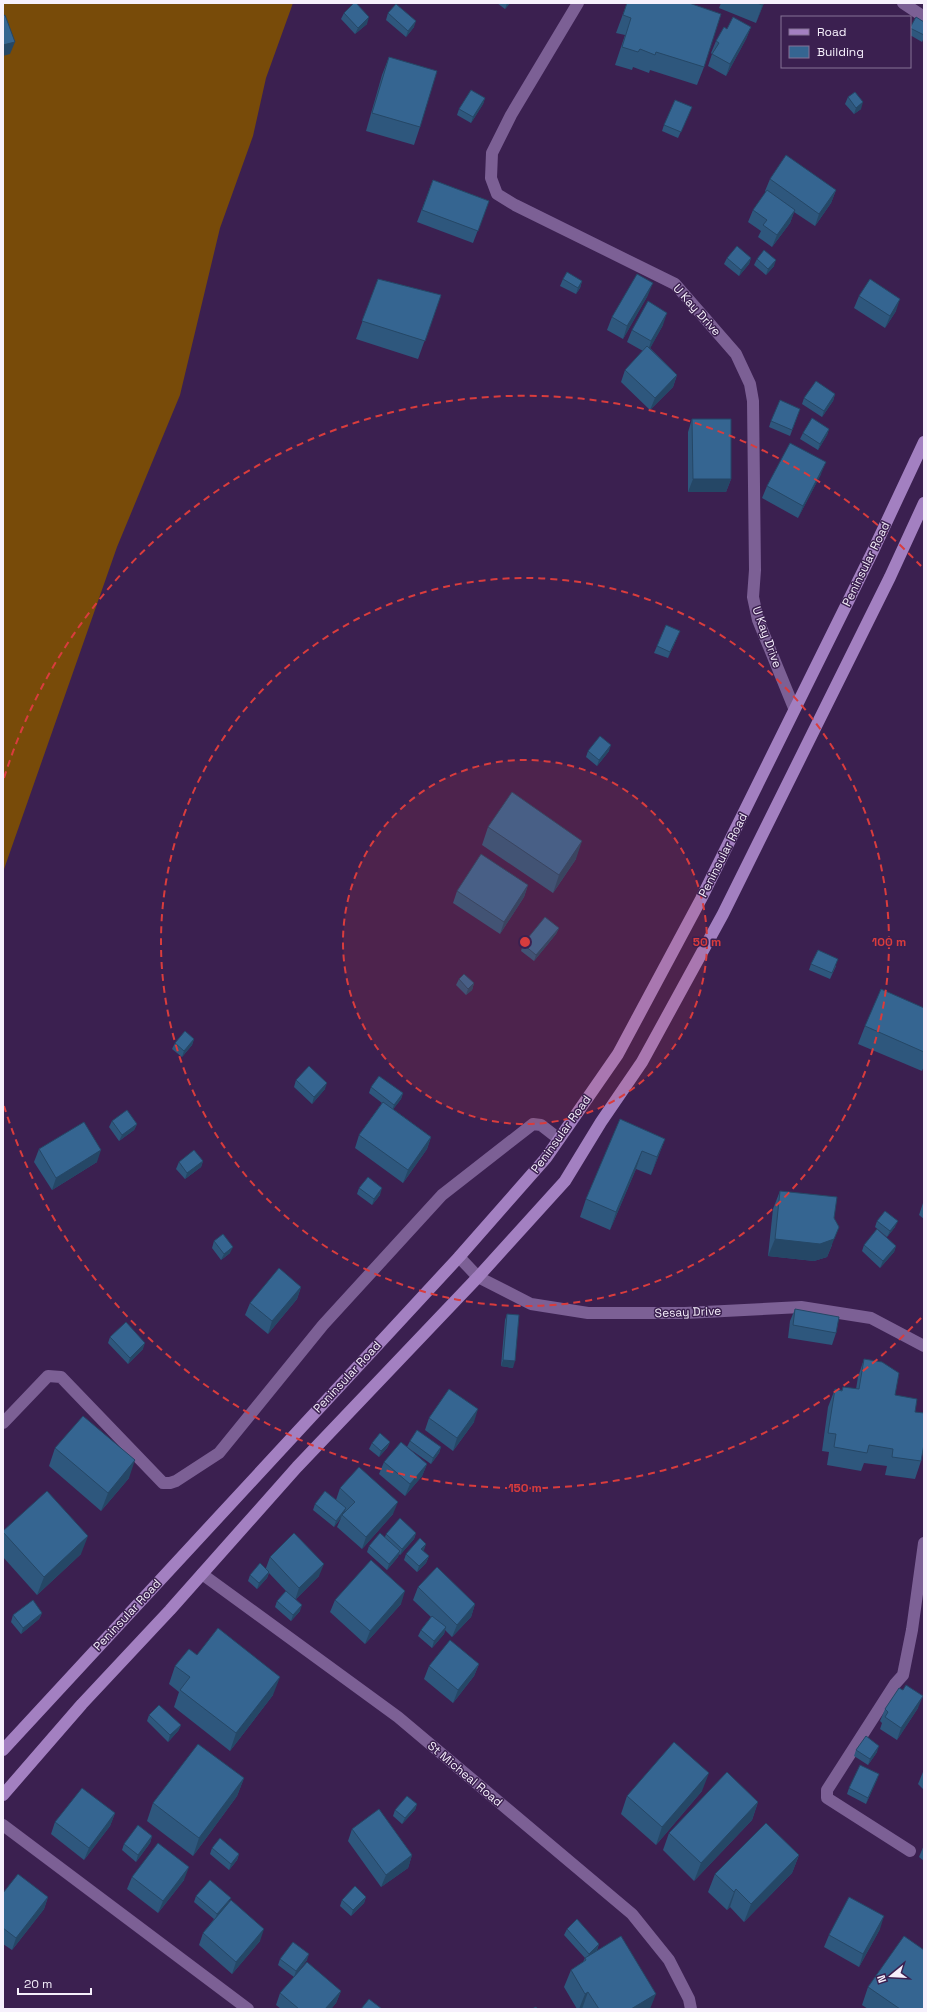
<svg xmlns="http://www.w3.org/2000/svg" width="927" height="2012" font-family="'Space Grotesk',sans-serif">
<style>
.forest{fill:#784b09}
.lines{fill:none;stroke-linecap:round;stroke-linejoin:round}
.minor{stroke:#7c6095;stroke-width:12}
.primary{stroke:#a380c1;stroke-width:12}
.wall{fill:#2e577d}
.shaded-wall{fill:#254766}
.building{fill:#356591;stroke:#254766}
.ring{fill:none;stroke:#d93c3d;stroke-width:2;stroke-dasharray:7 5}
.labels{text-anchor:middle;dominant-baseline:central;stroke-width:3;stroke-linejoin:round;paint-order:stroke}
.street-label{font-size:12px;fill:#f6f0fc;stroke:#3b2050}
.centre{fill:#d93c3d;stroke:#3b2050;stroke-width:2}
.ring-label{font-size:12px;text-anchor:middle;font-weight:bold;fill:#d93c3d;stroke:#3b2050;stroke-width:3;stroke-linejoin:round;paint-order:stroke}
</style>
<rect width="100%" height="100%" fill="#3b2050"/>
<path class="forest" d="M3 3H293L266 78 253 136 220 228 180 395 117 547 3 872Z"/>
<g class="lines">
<g class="minor">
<path d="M578 3 511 115 492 153 491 178 497 194 515 205 675 284 736 354 750 384 753 401 755 570 753 597 758 620 794 708"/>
<path d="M903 3 924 17"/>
<path d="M459 1257 478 1277 531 1304 588 1313H685L801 1307 871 1318 924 1346"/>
<path d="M3 1423 48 1376 61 1377 163 1483H170L176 1481 219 1453 323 1325 442 1195 533 1124 541 1125 559 1139"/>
<path d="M202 1574 398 1717 632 1914 669 1960 689 1999 691 2009"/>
<path d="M3 1825 248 2009"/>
<path d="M910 1851 827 1798V1790L895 1684 903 1675 912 1630 924 1543"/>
</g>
<g class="primary">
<path d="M3 1750 459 1257 546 1158 618 1054 701 899 872 553 924 442"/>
<path d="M3 1795 82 1704 170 1610 297 1467 478 1277 565 1181 601 1122 642 1062 723 914 890 577 924 503"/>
</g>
</g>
<g class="wall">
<path d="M497 3H510L505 9Z"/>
<path d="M627 3H689L704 67 697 85 650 70 649 73 633 67 632 70 615 65 625 35 616 33Z"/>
<path d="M721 3H764L756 23 719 8Z"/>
<path d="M344 13 367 24 355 34 341 19Z"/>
<path d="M388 13 414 27 406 37 386 20Z"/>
<path d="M924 22V38L922 42 910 35V27Z"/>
<path d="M751 27 746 39 726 76 708 66 712 54 711 53 716 41 727 29Z"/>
<path d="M389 57 420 127 414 145 366 131 382 75Z"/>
<path d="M848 97 861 109 854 114 845 104Z"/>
<path d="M485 98 483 104 471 123 457 115 459 109Z"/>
<path d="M692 107 678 138 662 131 664 125Z"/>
<path d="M770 179 836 190 831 203 815 226 794 212 790 223 772 247 758 237 761 231 748 222 753 210 766 192 765 191Z"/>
<path d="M433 180 489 201 473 243 417 222Z"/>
<path d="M727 258H751L749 264 739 276 724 264Z"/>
<path d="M757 259 774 266 766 275 754 265Z"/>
<path d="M378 279 441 295 418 359 356 339Z"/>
<path d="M563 279 582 281 580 288 576 294 560 286Z"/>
<path d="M648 295 623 339 607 330 612 317Z"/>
<path d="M859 296 896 311 885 328 854 308Z"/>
<path d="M663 325 650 348 677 375 673 387 650 410 621 382 625 370 643 351 627 342 632 330Z"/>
<path d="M835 394 833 401 822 417 802 404 804 398Z"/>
<path d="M800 409 790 436 769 427 771 421Z"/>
<path d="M692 419 731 479 726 492H688V432Z"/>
<path d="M829 429 827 435 818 450 800 439 803 433Z"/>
<path d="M821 474 798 518 762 498 767 486Z"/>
<path d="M677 638 668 658 654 653 657 646Z"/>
<path d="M588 751H609L597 766 586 757Z"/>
<path d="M488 827 576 859 553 893 482 845Z"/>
<path d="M528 885 524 897 500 934 453 903 457 891Z"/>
<path d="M559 928 556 934 534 961 521 951 523 944Z"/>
<path d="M811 964 836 966 830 979 809 970Z"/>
<path d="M459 979 474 983 472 990 466 995 456 985Z"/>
<path d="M924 1008V1066L922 1071 858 1044 865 1026Z"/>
<path d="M194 1039 192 1045 182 1057 172 1049 175 1043Z"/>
<path d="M296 1080 325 1089 312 1104 294 1087Z"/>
<path d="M371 1087 403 1093 401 1099 393 1109 431 1137 427 1149 403 1183 355 1148 359 1135 382 1103 369 1093Z"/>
<path d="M620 1119 665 1139 651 1175 636 1169 610 1230 580 1217 586 1199Z"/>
<path d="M112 1121 137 1124 134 1130 119 1141 109 1127Z"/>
<path d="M39 1149 97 1162 52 1190 34 1162Z"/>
<path d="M203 1161 201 1167 185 1179 176 1169 179 1162Z"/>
<path d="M359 1188 380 1195 372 1205 357 1194Z"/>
<path d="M780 1191 832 1245 827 1257 814 1261 768 1256 773 1209Z"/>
<path d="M924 1200V1219L919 1215Z"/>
<path d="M877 1221 895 1227 887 1237 875 1227Z"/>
<path d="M214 1241 230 1253 221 1260 212 1248Z"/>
<path d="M864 1245 896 1246 894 1252 880 1268 862 1251Z"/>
<path d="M301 1287 297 1299 268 1334 245 1315 250 1303Z"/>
<path d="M795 1309 836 1333 832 1345 788 1338 790 1321Z"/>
<path d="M507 1314 513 1368 501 1366 505 1320Z"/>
<path d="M110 1337 143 1349 128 1364 108 1343Z"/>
<path d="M864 1359 895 1395 915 1412 921 1461 915 1479 885 1475 887 1466 864 1463 861 1471 827 1465 829 1452 822 1451 828 1407 835 1389 842 1390 843 1387 856 1389 858 1377Z"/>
<path d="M429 1418 474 1422 453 1451 425 1430Z"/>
<path d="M410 1441 441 1447 439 1453 431 1464 407 1447Z"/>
<path d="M390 1442 387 1448 379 1457 369 1449 372 1443Z"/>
<path d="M55 1448 129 1478 101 1511 49 1466Z"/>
<path d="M384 1462 427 1464 422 1476 405 1496 379 1474Z"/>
<path d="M340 1488 393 1514 362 1549 337 1527 341 1518 334 1527 313 1510 315 1504 336 1500Z"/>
<path d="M3 1531 81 1554 37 1595 3 1557Z"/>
<path d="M416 1533 414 1539 400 1555 399 1554 398 1557 387 1570 367 1552 369 1546 385 1537 386 1534Z"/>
<path d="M426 1544 423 1551 429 1556 426 1563 417 1572 404 1560 406 1554Z"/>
<path d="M270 1557 319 1576 296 1599 300 1611 291 1621 275 1607 277 1601 286 1591 269 1573 267 1578 257 1589 248 1581 250 1575 266 1568Z"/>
<path d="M418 1587 475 1604 471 1617 452 1637 445 1630 444 1634 432 1648 418 1636 421 1630 431 1617 413 1600Z"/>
<path d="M335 1600 401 1604 365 1644 330 1612Z"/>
<path d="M42 1613 39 1619 21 1634 11 1622 13 1615Z"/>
<path d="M197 1655 273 1695 230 1751 174 1707 179 1692 169 1684 175 1666Z"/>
<path d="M479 1664 474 1676 453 1703 424 1679 429 1666Z"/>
<path d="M918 1708 897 1740 880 1729 882 1723 880 1721 885 1709Z"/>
<path d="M149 1715 181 1725 178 1731 168 1742 147 1721Z"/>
<path d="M856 1750 877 1752 868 1765 854 1756Z"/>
<path d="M924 1771V1790L918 1784 923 1772Z"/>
<path d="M879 1774 866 1804 847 1794 849 1788Z"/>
<path d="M244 1778 237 1796 193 1856 147 1821 153 1803Z"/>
<path d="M702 1791 656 1845 621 1814 627 1796Z"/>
<path d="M758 1802 752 1820 694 1881 663 1850 669 1833Z"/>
<path d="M417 1804 415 1810 402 1824 393 1816 395 1810Z"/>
<path d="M115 1813 110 1826 84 1860 51 1834 55 1822Z"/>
<path d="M352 1829 412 1855 408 1868 381 1887 348 1841Z"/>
<path d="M152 1836 150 1843 136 1862 122 1850 124 1844Z"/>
<path d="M924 1845V1861L919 1857Z"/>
<path d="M212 1848 239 1854 237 1860 229 1870 210 1854Z"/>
<path d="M799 1855 792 1873 744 1922 730 1907 727 1910 708 1892 715 1874Z"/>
<path d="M132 1877 184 1880 158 1913 127 1889Z"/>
<path d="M3 1893 48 1897 44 1909 12 1950 3 1944Z"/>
<path d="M196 1896 229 1902 260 1941 232 1974 199 1945 203 1933 214 1919 194 1902Z"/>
<path d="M366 1897 364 1903 351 1916 340 1906 342 1900Z"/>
<path d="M567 1929 599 1944 597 1950 650 2009H577L564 1987 571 1970 583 1962 585 1958 564 1935Z"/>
<path d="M880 1929 859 1967 824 1947 829 1935Z"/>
<path d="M280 1959 307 1960 294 1977 278 1965Z"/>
<path d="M868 1987 924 2009H868L862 2005Z"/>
<path d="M341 1991 336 2003 331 2009H281L276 2005 280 1993Z"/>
</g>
<g class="shaded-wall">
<path d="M507 3H510L505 9Z"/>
<path d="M763 3H764L756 23Z"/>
<path d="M369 17 367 24 355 34 358 28Z"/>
<path d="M416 21 414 27 406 37 408 31Z"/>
<path d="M751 27 746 39 726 76 730 64Z"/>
<path d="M15 42 10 54 3 56V45Z"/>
<path d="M485 98 483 104 471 123 473 117Z"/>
<path d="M863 102 861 109 854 114 856 108Z"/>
<path d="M836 190 831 203 815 226 819 214Z"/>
<path d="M795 210 790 223 772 247 777 235Z"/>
<path d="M751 258 749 264 739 276 741 270Z"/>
<path d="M776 260 774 266 766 275 768 269Z"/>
<path d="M582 281 580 288 576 294 578 288Z"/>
<path d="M653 283 648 295 623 339 627 326Z"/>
<path d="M900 299 896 311 885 328 890 316Z"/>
<path d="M667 313 663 325 647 354 651 341Z"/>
<path d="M677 375 673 387 650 410 655 398Z"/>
<path d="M835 394 833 401 822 417 824 411Z"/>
<path d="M829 429 827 435 818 450 820 444Z"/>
<path d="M826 462 821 474 798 518 803 506Z"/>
<path d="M693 479H731L726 492H688Z"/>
<path d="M680 631 677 638 668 658 670 652Z"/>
<path d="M611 745 609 751 597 766 599 760Z"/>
<path d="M582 841 576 859 553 893 559 875Z"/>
<path d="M528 885 524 897 500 934 504 922Z"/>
<path d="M559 928 556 934 534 961 536 955Z"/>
<path d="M474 983 472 990 466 995 468 989Z"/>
<path d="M194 1039 192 1045 182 1057 184 1051Z"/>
<path d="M327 1083 325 1089 312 1104 314 1097Z"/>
<path d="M403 1093 401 1099 392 1111 394 1105Z"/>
<path d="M137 1124 134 1130 119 1141 122 1135Z"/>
<path d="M431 1137 427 1149 403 1183 408 1170Z"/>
<path d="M665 1139 651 1175 657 1157Z"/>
<path d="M101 1150 97 1162 52 1190 56 1178Z"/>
<path d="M642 1151 636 1169 610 1230 616 1212Z"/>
<path d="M203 1161 201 1167 185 1179 187 1173Z"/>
<path d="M382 1188 380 1195 372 1205 374 1199Z"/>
<path d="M898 1221 895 1227 887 1237 890 1231Z"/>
<path d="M839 1227 827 1257 814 1261 768 1256 775 1239Z"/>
<path d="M896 1246 894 1252 880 1268 883 1261Z"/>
<path d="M233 1247 230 1253 221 1260 224 1254Z"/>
<path d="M301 1287 297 1299 268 1334 272 1321Z"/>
<path d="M145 1343 143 1349 128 1364 130 1358Z"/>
<path d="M503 1360 515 1361 513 1368 501 1366Z"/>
<path d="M478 1409 474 1422 453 1451 457 1438Z"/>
<path d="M390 1442 387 1448 379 1457 381 1451Z"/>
<path d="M441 1447 439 1453 431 1464 433 1458Z"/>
<path d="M135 1460 129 1478 101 1511 108 1493Z"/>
<path d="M427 1464 422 1476 405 1496 410 1484Z"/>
<path d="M398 1502 393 1514 362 1549 366 1537Z"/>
<path d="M346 1508 344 1514 342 1515 341 1518 334 1527 336 1521Z"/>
<path d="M416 1533 414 1539 400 1555 402 1549Z"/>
<path d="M88 1536 81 1554 37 1595 44 1577Z"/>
<path d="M426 1544 424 1550 419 1556 421 1549Z"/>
<path d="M400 1551 398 1557 387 1570 389 1564Z"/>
<path d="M429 1556 426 1563 417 1572 419 1566Z"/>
<path d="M324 1564 319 1576 295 1600 299 1588Z"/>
<path d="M269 1572 267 1578 257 1589 259 1583Z"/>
<path d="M405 1591 401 1604 365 1644 370 1631Z"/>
<path d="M475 1604 471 1617 452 1637 457 1625Z"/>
<path d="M302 1605 300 1611 291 1621 293 1615Z"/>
<path d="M42 1613 39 1619 21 1634 23 1628Z"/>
<path d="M446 1627 444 1634 432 1648 434 1641Z"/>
<path d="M479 1664 474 1676 453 1703 458 1690Z"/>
<path d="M280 1677 273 1695 230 1751 236 1733Z"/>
<path d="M923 1696 918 1708 897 1740 901 1728Z"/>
<path d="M181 1725 178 1731 168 1742 170 1735Z"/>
<path d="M879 1746 877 1752 868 1765 870 1759Z"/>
<path d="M709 1773 702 1791 656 1845 662 1827Z"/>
<path d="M879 1774 877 1780 866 1804 868 1798Z"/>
<path d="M244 1778 237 1796 193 1856 199 1838Z"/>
<path d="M758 1802 752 1820 694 1881 701 1863Z"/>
<path d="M417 1804 415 1810 402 1824 405 1818Z"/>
<path d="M115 1813 110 1826 84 1860 89 1848Z"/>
<path d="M152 1836 150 1843 136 1862 138 1855Z"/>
<path d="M239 1854 237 1860 229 1870 231 1864Z"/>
<path d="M412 1855 408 1868 381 1887 386 1875Z"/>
<path d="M799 1855 792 1873 744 1922 751 1904Z"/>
<path d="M189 1867 184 1880 158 1913 163 1901Z"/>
<path d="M736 1889 730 1907 727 1910 734 1892Z"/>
<path d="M48 1897 44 1909 12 1950 16 1938Z"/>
<path d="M366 1897 364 1903 351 1916 353 1910Z"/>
<path d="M231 1898 228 1904 215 1920 217 1914Z"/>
<path d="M884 1916 880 1929 859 1967 863 1954Z"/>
<path d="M264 1929 260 1941 232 1974 236 1962Z"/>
<path d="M599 1944 597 1950 586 1960 589 1954Z"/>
<path d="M309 1954 307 1960 294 1977 296 1971Z"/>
<path d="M341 1991 336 2003 331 2009H325Z"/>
<path d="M588 1992 582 2009H579L585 1994Z"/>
<path d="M656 1994 650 2009H631Z"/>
</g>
<g class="building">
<path d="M354 3H356L369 17 358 28 344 13Z"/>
<path d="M627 3H689L721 14 704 67 656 52 655 55 640 49 638 52 622 47 631 18 623 15Z"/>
<path d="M757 3H763L762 5Z"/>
<path d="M396 4 416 21 408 31 388 13Z"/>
<path d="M5 15 15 42 3 45V16Z"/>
<path d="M733 17 751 27 730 64 712 54 719 43 716 41 724 27 727 29Z"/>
<path d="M916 17 924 22V35L910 28Z"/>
<path d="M389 57 437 71 420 127 372 113Z"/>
<path d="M471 90 485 98 473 117 459 109Z"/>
<path d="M855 92 863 102 856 108 848 97Z"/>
<path d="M675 100 692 107 681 132 664 125Z"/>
<path d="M786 155 836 190 819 214 770 179Z"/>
<path d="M433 180 489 201 478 231 422 210Z"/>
<path d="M767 190 795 210 777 235 763 225 767 220 753 210Z"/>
<path d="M737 246 751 258 741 270 727 258Z"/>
<path d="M764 250 776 260 768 269 757 259Z"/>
<path d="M567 272 582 281 578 288 563 279Z"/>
<path d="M637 274 653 283 627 326 612 317Z"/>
<path d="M378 279 441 295 425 341 362 321Z"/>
<path d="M870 279 900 299 890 316 859 296Z"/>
<path d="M648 301 667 313 651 341 632 330Z"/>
<path d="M647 346 677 375 655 398 625 370Z"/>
<path d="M816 381 835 394 824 411 804 398Z"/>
<path d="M780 400 800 409 792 430 771 421Z"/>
<path d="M812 418 829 429 820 444 803 433Z"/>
<path d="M692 419H731V479H693Z"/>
<path d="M790 443 826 462 803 506 767 486Z"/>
<path d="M666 625 680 631 670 652 657 646Z"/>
<path d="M600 736 611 745 599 760 588 751Z"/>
<path d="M512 792 582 841 559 875 488 827Z"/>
<path d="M481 854 528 885 504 922 457 891Z"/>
<path d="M545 917 559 928 536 955 523 944Z"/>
<path d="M818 950 838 959 832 973 811 964Z"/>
<path d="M464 974 474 983 468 989 459 979Z"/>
<path d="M881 989 924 1008V1052L865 1026Z"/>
<path d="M185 1031 194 1039 184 1051 175 1043Z"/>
<path d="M309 1066 327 1083 314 1097 296 1080Z"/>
<path d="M379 1076 403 1093 394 1105 371 1087Z"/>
<path d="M383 1102 431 1137 408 1170 359 1135Z"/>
<path d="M127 1110 137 1124 122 1135 112 1121Z"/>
<path d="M620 1119 665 1139 657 1157 642 1151 616 1212 586 1199Z"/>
<path d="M84 1122 101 1150 56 1178 39 1149Z"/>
<path d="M194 1150 203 1161 187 1173 179 1162Z"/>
<path d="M368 1177 382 1188 374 1199 359 1188Z"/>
<path d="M780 1191 837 1197 834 1218 839 1227 834 1239 820 1244 775 1239Z"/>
<path d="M885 1211 898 1221 890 1231 877 1221Z"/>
<path d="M877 1229 896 1246 883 1261 864 1245Z"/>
<path d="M223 1234 233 1247 224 1254 214 1241Z"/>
<path d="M279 1268 301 1287 272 1321 250 1303Z"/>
<path d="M795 1309 839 1317 836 1333 793 1325Z"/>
<path d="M507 1314 519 1315 515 1361 503 1360Z"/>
<path d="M126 1322 145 1343 130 1358 110 1337Z"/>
<path d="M864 1359 882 1362 899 1373 895 1395 917 1399 915 1412 924 1413V1444L921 1461 892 1457 893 1449 869 1445 867 1453 834 1447 836 1434 828 1433 835 1389 842 1391 843 1387 859 1389Z"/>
<path d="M449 1389 478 1409 457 1438 429 1418Z"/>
<path d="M83 1416 135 1460 108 1493 55 1448Z"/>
<path d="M417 1430 441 1447 433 1458 410 1441Z"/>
<path d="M380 1433 390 1442 381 1451 372 1443Z"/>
<path d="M401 1442 427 1464 410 1484 384 1462Z"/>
<path d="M359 1467 398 1502 366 1537 342 1515 355 1502 340 1488Z"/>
<path d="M47 1491 88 1536 44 1577 3 1532V1531Z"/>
<path d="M325 1491 346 1508 336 1521 315 1504Z"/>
<path d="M400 1518 416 1533 402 1549 386 1534Z"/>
<path d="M294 1533 324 1564 299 1588 270 1557Z"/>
<path d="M380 1533 400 1551 389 1564 369 1546Z"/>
<path d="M420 1538 426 1544 421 1549 429 1556 419 1566 406 1554Z"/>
<path d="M371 1560 405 1591 370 1631 335 1600Z"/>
<path d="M260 1563 269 1572 259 1583 250 1575Z"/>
<path d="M437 1567 475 1604 457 1625 418 1587Z"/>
<path d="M286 1591 302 1605 293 1615 277 1601Z"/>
<path d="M33 1600 42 1613 23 1628 13 1615Z"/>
<path d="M432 1616 446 1627 434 1641 421 1630Z"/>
<path d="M218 1628 280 1677 236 1733 180 1690 190 1677 175 1666 189 1649 197 1655Z"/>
<path d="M450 1640 479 1664 458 1690 429 1666Z"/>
<path d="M906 1685 923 1696 901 1728 885 1717 888 1712 885 1709 899 1688 903 1690Z"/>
<path d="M159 1705 181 1725 170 1735 149 1715Z"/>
<path d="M866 1736 879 1746 870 1759 856 1750Z"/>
<path d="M674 1742 709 1773 662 1827 627 1796Z"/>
<path d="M198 1744 244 1778 199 1838 153 1803Z"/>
<path d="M860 1765 879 1774 868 1798 849 1788Z"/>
<path d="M727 1772 758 1802 701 1863 669 1833Z"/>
<path d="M82 1788 115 1813 89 1848 55 1822Z"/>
<path d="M407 1796 417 1804 405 1818 395 1810Z"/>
<path d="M379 1809 412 1855 386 1875 352 1829Z"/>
<path d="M766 1823 799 1855 751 1904 736 1889 734 1892 715 1874Z"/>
<path d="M138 1825 152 1836 138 1855 124 1844Z"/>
<path d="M220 1838 239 1854 231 1864 212 1848Z"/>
<path d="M158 1843 189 1867 163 1901 132 1877Z"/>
<path d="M18 1874 48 1897 16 1938 3 1928V1893Z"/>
<path d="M210 1880 231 1898 217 1914 196 1896Z"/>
<path d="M355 1886 366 1897 353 1910 342 1900Z"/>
<path d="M849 1897 884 1916 863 1954 829 1935Z"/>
<path d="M231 1900 264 1929 236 1962 203 1933Z"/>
<path d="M577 1919 599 1944 589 1954 567 1929Z"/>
<path d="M621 1936 656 1994 631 2009H599L588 1992 585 1994 571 1970 586 1960 585 1958Z"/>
<path d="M904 1936 924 1950V2009H900L868 1987Z"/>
<path d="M293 1942 309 1954 296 1971 280 1959Z"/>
<path d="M307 1962 341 1991 325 2009H299L280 1993Z"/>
<path d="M369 1999 382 2009H361Z"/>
<path d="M536 2007 538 2009H532Z"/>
</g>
<circle cx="525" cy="942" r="182" fill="#d93c3d" fill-opacity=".12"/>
<g class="ring">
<circle cx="525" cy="942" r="182"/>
<circle cx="525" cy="942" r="364"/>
<path d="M921 1318A546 546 0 0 1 4 1106M4 778A546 546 0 0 1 921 566"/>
</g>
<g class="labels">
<g class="street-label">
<text transform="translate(697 310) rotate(48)">U Kay Drive</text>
<text transform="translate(866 564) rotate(-64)">Peninsular Road</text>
<text transform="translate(767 637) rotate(70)">U Kay Drive</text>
<text transform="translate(723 855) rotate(-63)">Peninsular Road</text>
<text transform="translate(561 1134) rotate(-54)">Peninsular Road</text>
<text transform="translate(688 1312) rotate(-2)">Sesay Drive</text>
<text transform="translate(347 1377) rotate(-47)">Peninsular Road</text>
<text transform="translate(127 1615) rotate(-47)">Peninsular Road</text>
<text transform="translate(465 1774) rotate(40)">St Micheal Road</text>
</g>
</g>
<circle cx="525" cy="942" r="6" class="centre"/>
<g class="ring-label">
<text x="707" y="946">50 m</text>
<text x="889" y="946">100 m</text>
<text x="525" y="1492">150 m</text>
</g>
<rect width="927" height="2012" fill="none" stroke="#f6f0fc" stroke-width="8"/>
<rect x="781" y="16" width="130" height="52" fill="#3b2050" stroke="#867395"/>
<rect x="789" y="29" width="20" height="6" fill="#a380c1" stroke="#867395"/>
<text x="817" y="36" font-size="12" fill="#f6f0fc">Road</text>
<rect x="789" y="46" width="20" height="12" fill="#356591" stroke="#867395"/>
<text x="817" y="56" font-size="12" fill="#f6f0fc">Building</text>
<g transform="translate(891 1976) rotate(252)" stroke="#3b2050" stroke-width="3" paint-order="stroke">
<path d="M0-3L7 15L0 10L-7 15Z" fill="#f6f0fc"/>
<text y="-6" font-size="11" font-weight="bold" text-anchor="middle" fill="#f6f0fc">N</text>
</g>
<path d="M18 1988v6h73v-6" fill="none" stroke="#f6f0fc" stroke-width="2"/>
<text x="24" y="1988" font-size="12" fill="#f6f0fc" stroke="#3b2050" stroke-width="3" paint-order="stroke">20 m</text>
</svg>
